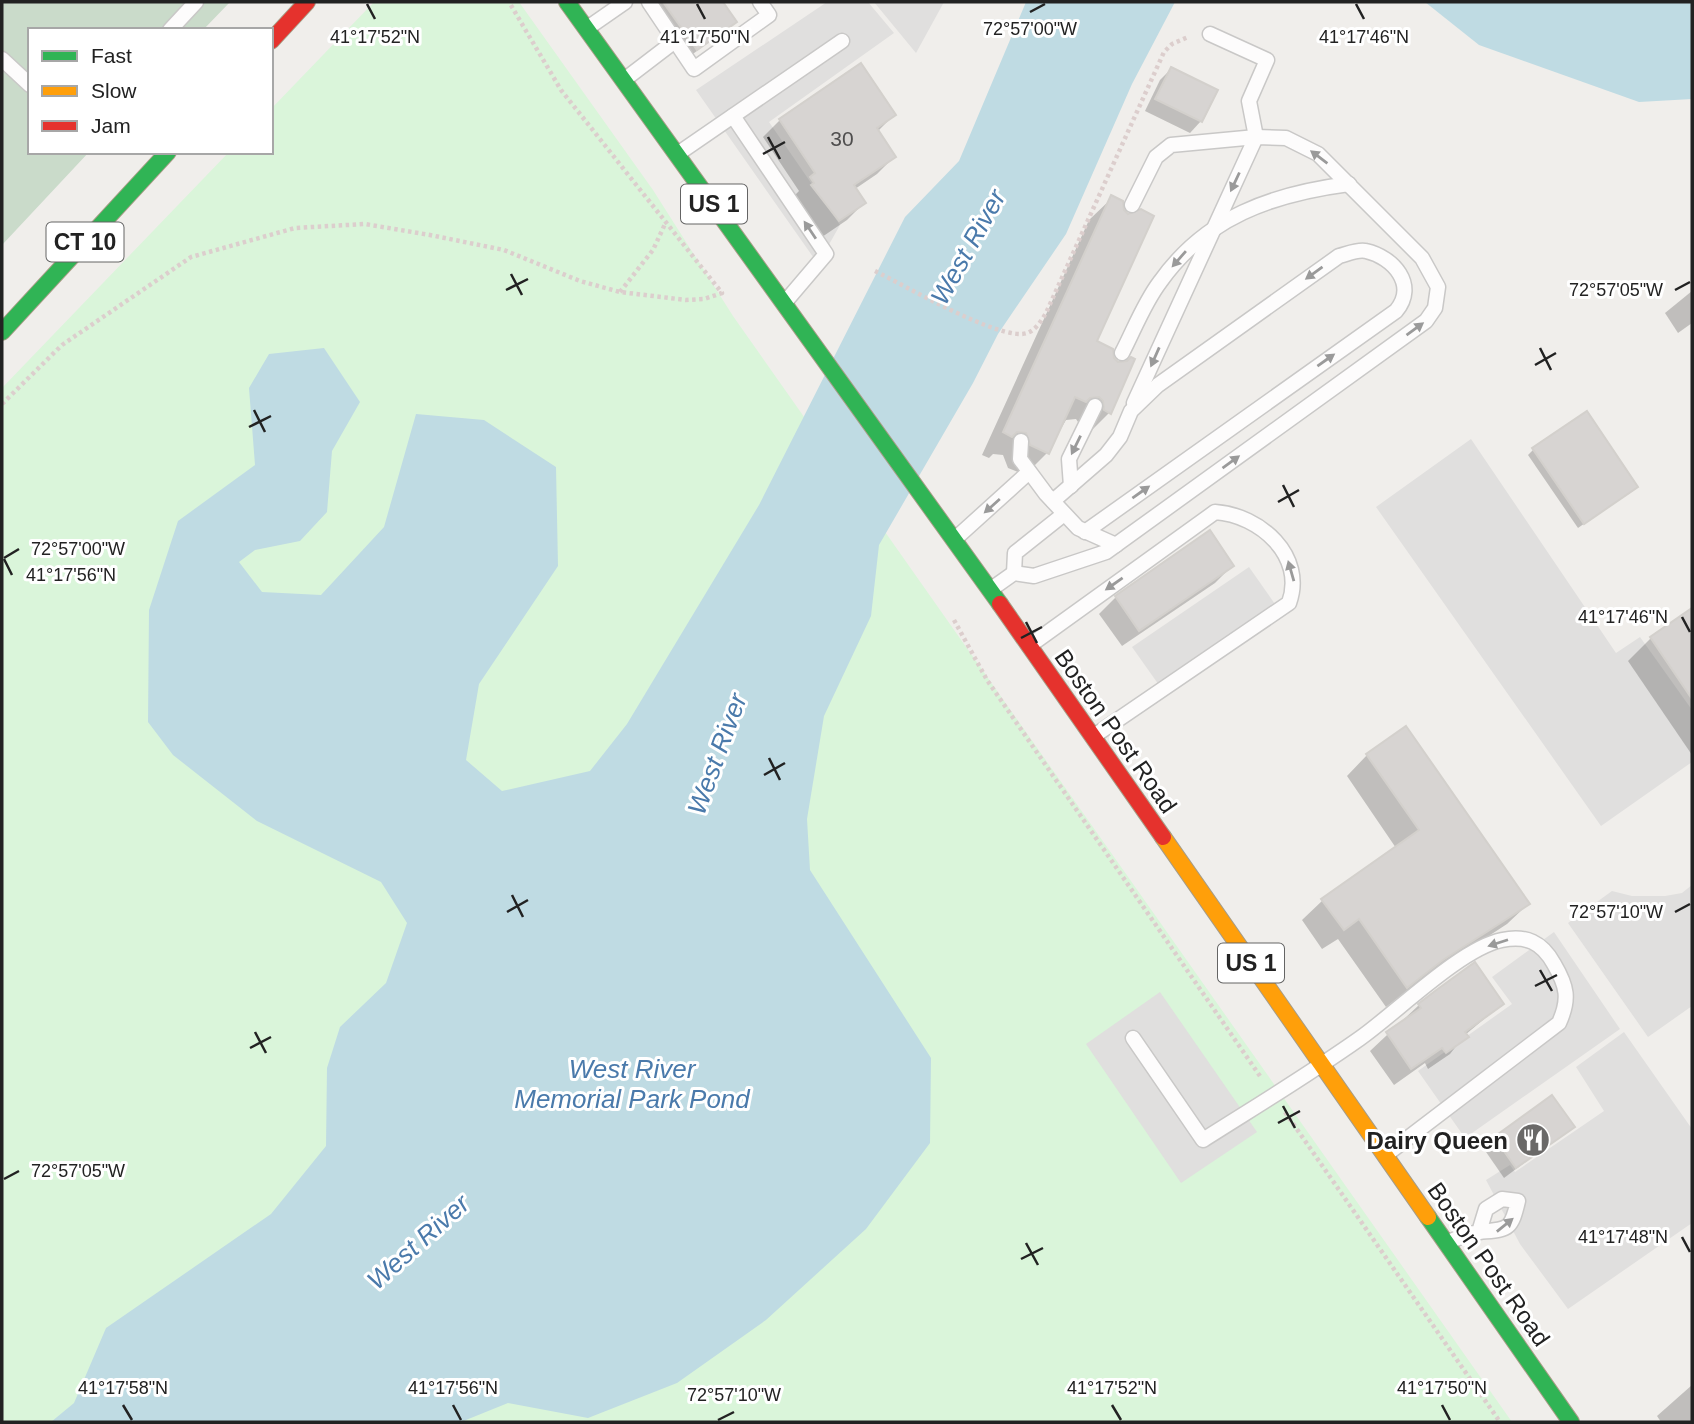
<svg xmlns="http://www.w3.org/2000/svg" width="1694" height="1424" font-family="Arial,sans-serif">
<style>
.cemetery{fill:#cadbca}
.park{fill:#daf5da}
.parking{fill:#e0dfde}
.water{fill:#bfdbe3}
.shadow{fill:#0003}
.building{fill:#d7d4d2;stroke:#d3d0cc;stroke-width:2}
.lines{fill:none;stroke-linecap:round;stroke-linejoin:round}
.lane-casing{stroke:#c9c8c7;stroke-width:17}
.fast-casing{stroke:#a79c86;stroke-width:18}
.slow-casing{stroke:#a79c86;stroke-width:18}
.jam-casing{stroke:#a79c86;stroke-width:18}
.path{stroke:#dccecd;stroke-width:4.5;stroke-dasharray:3.5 3.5;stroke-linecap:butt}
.lane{stroke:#fdfcfc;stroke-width:14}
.fast{stroke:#30b455;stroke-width:16}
.slow{stroke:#ff9f0a;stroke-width:16}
.jam{stroke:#e5322d;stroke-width:16}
.oneway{fill:#9a9a9a}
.ticks{fill:none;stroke:#222;stroke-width:2.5}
.labels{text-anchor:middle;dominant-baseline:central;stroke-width:6;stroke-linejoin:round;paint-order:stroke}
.number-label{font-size:21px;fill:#4f4e4e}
.shield{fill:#fff;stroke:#646464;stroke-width:2}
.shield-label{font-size:23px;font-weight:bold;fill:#222}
.street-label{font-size:24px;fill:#222;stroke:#fff}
.poi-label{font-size:24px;font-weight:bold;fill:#222;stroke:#fff;text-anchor:end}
.water-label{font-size:26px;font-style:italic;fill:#4a7aab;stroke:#fff}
.ticks-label{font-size:18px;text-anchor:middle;fill:#222;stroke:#fff;stroke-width:6;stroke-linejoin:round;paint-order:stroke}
</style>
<rect width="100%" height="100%" fill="#f0eeeb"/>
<path class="cemetery" d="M2 2H230L203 30H30V152H89L2 245Z"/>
<path class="park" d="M374 2H519L653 190 733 316 1512 1422H2V388L229 152H271V109Z"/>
<g class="parking">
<path d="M827 2H868L894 33 769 122 840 225 818 264 696 90Z"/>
<path d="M874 2H944L916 53Z"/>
<path d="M1471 439 1616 653 1640 637 1692 710V762L1601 826 1376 507Z"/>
<path d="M1249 567 1282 614 1166 695 1132 647Z"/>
<path d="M1692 885V1006L1648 1037 1568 923 1612 891 1632 896H1665L1682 893Z"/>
<path d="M1554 932 1620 1029 1465 1138 1418 1071 1512 1004 1492 977Z"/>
<path d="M1160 992 1257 1132 1181 1183 1086 1044Z"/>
<path d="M1624 1032 1692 1129V1223L1568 1309 1520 1244 1486 1180 1510 1165 1515 1172 1604 1111 1576 1067Z"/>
</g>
<g class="water">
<path d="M1026 2H1175L1132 84 1066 234 998 334 973 383 879 545 871 616 824 716 807 819 810 870 931 1058 930 1143 866 1229 766 1320 677 1383 588 1418 508 1403 461 1422H51L74 1403 106 1328 271 1214 326 1146 327 1068 340 1027 386 983 407 923 381 882 257 821 173 755 148 722 149 610 178 521 255 465 249 388 269 354 324 348 360 402 332 451 327 512 300 541 255 550 239 562 262 592 321 595 384 527 416 414 484 420 556 467 558 566 479 684 466 760 502 791 590 771 627 724 759 505 905 217 959 161Z"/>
<path d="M1425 2H1692V99L1639 102 1479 45Z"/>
</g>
<g class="shadow">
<path d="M644 2H721L735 22 685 60Z"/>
<path d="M861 66 894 115 877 132 894 157 877 174 855 189 864 203 847 220 822 237 794 196 799 191 763 137 780 120Z"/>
<path d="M1171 69 1201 121 1190 133 1145 111 1160 80Z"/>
<path d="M1112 198 1095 342 1118 364 1127 363 1109 413 1087 435 1076 419 1066 420 1047 453 1025 475 1008 468 1003 455 993 454 989 458 982 455 1089 220Z"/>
<path d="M1692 291V323L1678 333 1665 313Z"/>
<path d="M1533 450 1636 487 1578 528 1528 455Z"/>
<path d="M1232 566 1215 583 1122 646 1099 614 1116 597Z"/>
<path d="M1692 610V755L1628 661 1651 638Z"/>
<path d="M1367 755 1528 904 1507 924 1420 981 1386 1007 1338 939 1322 949 1302 920 1323 900 1396 848 1347 776Z"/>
<path d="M1502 1004 1465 1035 1450 1054 1428 1069 1425 1063 1394 1085 1370 1051 1419 1005Z"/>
<path d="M1572 1127 1504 1178 1484 1149 1495 1138Z"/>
<path d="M1692 1385V1422H1661L1657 1416Z"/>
</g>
<g class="building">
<path d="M663 2H723L737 22 697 50Z"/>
<path d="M861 63 896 115 877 128 896 157 854 185 866 203 839 221 811 185 814 183 810 177 815 173 779 119Z"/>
<path d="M1171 67 1218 90 1202 122 1155 99Z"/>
<path d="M1111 195 1123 201 1124 210 1128 214 1141 209 1154 216 1097 341 1113 349 1114 358 1118 362 1127 361 1131 357 1135 359 1111 414 1104 410 1103 401 1099 397 1090 398 1086 402 1075 397 1049 454 1030 445 1026 433 1017 432 1012 437 1003 432Z"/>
<path d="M1587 411 1638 487 1584 524 1532 448Z"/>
<path d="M1210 530 1234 566 1139 631 1115 596Z"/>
<path d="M1692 608V699L1650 637Z"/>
<path d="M1406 726 1530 904 1443 960 1407 988 1359 919 1344 930 1321 899 1419 830 1366 754Z"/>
<path d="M1475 962 1504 1004 1465 1032 1469 1037 1446 1053 1442 1048 1411 1069 1386 1032 1421 1008 1418 1004 1435 991Z"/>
<path d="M1552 1095 1575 1127 1516 1168 1494 1137Z"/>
</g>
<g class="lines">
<g class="lane-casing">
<g id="lane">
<path d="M649 2 694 69 769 15 760 2"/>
<path d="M589 27 625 2"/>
<path d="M170 30 196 2"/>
<path d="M2 59 30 85"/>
<path d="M624 80 675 41"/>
<path d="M733 116 826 254 786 301"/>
<path d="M679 153 842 41"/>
<path d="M1122 353C1134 330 1144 303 1160 282 1206 217 1272 194 1349 184"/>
<path d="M1134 403 1256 137 1249 101 1267 60 1210 34"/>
<path d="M1021 441 1020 459 1046 494 1078 528 1116 545"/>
<path d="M1071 486 1069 459 1095 406"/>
<path d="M1053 501 1106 455 1120 437 1131 411 1158 385 1339 256C1347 254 1358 249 1366 251 1393 257 1418 285 1396 311L1085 532"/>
<path d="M955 539 1029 472"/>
<path d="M1014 573 1015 553 1064 514"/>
<path d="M990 590 1014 573 1034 576 1106 552 1426 321 1435 308 1438 287 1422 258 1318 154 1286 138 1256 137 1171 145 1156 157 1132 205"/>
<path d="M1029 646 1215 512C1260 515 1306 556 1289 603L1094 736"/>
<path d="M1133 1038 1203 1140C1255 1107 1308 1075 1359 1039 1395 1014 1461 948 1502 940 1526 935 1542 942 1554 964 1567 986 1570 999 1559 1023L1387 1154"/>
<path d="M1447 1242C1457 1239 1469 1233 1480 1232 1508 1229 1511 1231 1518 1201L1502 1199 1486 1209 1479 1232"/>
</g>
</g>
<g class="fast-casing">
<g id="fast">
<path d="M567 2 1000 604"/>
<path d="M2 332 168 152"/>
<path d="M1428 1217 1571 1422"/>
</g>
</g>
<g class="slow-casing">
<path id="slow" d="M1163 837 1428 1217"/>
</g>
<g class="jam-casing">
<g id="jam">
<path d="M271 41 307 2"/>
<path d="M1000 604 1163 837"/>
</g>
</g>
<g class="path">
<path d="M875 271C904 285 1001 342 1027 333 1036 330 1041 321 1046 313L1164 52 1172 44 1188 37"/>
<path d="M620 292 653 250 665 224"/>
<path d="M2 404 62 345 191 257 295 228 365 224 430 235 504 250 580 281 620 292 686 300 704 299 722 293 561 90 509 2"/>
<path d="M954 620 987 680 1262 1079"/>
<path d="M1285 1112 1500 1422"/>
</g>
<use href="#lane" class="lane"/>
<use href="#fast" class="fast"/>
<use href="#slow" class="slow"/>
<use href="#jam" class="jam"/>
</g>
<defs><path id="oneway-solid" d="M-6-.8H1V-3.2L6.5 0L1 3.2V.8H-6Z" transform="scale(1.75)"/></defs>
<g class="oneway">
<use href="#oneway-solid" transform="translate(1319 157) rotate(-143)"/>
<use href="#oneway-solid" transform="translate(1235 182) rotate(115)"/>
<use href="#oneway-solid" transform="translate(810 230) rotate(-124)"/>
<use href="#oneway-solid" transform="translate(1179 259) rotate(131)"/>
<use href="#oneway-solid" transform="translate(1314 273) rotate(144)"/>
<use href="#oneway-solid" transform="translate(1415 329) rotate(-36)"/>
<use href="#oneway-solid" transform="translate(1155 357) rotate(114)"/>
<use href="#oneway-solid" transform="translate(1326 360) rotate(-35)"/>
<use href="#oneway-solid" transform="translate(1076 445) rotate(116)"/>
<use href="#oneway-solid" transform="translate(1231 462) rotate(-36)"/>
<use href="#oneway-solid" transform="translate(1141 492) rotate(-35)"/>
<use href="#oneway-solid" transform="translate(992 506) rotate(138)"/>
<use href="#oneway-solid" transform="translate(1291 571) rotate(-106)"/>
<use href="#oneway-solid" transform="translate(1114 584) rotate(145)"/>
<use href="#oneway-solid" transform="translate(1498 943) rotate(162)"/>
<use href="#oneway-solid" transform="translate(1505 1225) rotate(-39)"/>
</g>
<path class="ticks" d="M367 4 375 19M697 4 705 19M1356 4 1364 19M1030 12 1045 4M768 137 780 159M763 154 785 142M511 274 522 295M506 290 528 279M1675 290 1690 282M1540 348 1551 370M1535 365 1556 353M254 410 265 432M249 427 271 416M1283 485 1294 507M1278 502 1299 490M4 558 19 549M4 559 12 575M1682 617 1690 632M1026 622 1037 643M1021 638 1042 627M769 758 780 780M764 775 785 763M512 895 523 917M507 912 528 900M1675 912 1690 904M1540 970 1552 991M1535 986 1557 975M255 1032 266 1053M250 1048 271 1037M1283 1106 1295 1128M1278 1123 1300 1111M4 1179 19 1171M1682 1237 1690 1252M1026 1243 1038 1265M1021 1259 1043 1248M123 1405 132 1420M453 1405 461 1420M1112 1405 1121 1420M1442 1405 1450 1420M718 1420 734 1412"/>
<defs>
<g id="restaurant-disc" transform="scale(1.75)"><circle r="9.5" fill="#6a6968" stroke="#fff"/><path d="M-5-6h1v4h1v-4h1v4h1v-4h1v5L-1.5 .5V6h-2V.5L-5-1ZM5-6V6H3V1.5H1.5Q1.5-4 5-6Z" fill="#fff"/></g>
</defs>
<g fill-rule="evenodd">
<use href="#restaurant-disc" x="1533" y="1140"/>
</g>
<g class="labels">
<g class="number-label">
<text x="842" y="138">30</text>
</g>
<g class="shield">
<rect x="681" y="184.5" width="66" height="39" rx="5"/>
<rect x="46.5" y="222.5" width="77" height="39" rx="5"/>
<rect x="1218" y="943.5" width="66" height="39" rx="5"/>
</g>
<g class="shield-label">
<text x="714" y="204">US 1</text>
<text x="85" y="242">CT 10</text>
<text x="1251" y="963">US 1</text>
</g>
<g class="street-label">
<text transform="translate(1116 731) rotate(55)">Boston Post Road</text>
<text transform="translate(1489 1264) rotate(55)">Boston Post Road</text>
</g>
<g class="poi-label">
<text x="1508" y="1140">Dairy Queen</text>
</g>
<g class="water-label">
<text transform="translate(968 247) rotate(-61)">West River</text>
<text transform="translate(717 754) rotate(-70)">West River</text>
<text x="632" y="1069">West River<tspan x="632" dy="30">Memorial Park Pond</tspan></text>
<text transform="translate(418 1242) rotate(-42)">West River</text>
</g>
</g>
<g class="ticks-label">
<text x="1030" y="35">72°57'00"W</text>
<text x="375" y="43">41°17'52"N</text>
<text x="705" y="43">41°17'50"N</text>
<text x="1364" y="43">41°17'46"N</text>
<text x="1616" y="296">72°57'05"W</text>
<text x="78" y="555">72°57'00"W</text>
<text x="71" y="581">41°17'56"N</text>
<text x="1623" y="623">41°17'46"N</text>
<text x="1616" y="918">72°57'10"W</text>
<text x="78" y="1177">72°57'05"W</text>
<text x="1623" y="1243">41°17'48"N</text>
<text x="123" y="1394">41°17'58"N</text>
<text x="453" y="1394">41°17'56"N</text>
<text x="1112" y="1394">41°17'52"N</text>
<text x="1442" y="1394">41°17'50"N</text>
<text x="734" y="1401">72°57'10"W</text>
</g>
<rect width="1694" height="1424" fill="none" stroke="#222222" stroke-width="7"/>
<rect x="28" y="28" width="245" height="126" fill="#ffffff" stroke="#a7a7a7" stroke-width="2"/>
<rect x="42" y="51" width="35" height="10" fill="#30b455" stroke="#a7a7a7" stroke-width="2"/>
<text x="91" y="63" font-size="21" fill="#222222">Fast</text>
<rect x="42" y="86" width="35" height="10" fill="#ff9f0a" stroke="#a7a7a7" stroke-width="2"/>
<text x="91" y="98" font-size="21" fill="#222222">Slow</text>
<rect x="42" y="121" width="35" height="10" fill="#e5322d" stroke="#a7a7a7" stroke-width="2"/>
<text x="91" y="133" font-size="21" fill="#222222">Jam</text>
</svg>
